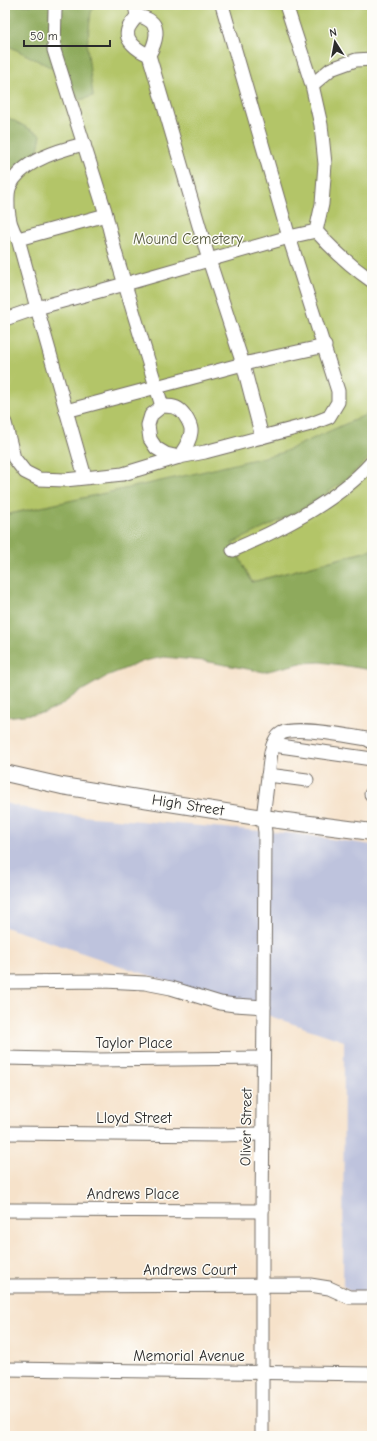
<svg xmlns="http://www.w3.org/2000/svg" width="377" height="1441" font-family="'Comic Neue',sans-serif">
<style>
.industrial{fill:#bec3dd}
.green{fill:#b3c568;stroke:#6f784a}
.forest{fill:#8eaa5c;stroke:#5c6a44}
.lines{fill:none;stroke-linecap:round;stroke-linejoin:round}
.minor-casing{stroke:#726b63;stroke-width:15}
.major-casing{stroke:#726b63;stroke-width:18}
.minor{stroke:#fff;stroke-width:13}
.major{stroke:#fff;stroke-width:16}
.labels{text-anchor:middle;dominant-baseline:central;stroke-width:3;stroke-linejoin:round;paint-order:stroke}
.park-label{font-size:15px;fill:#54593d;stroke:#fdfcf7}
.street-label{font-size:15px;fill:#2b2b2b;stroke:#fdfcf7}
</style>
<rect width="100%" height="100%" fill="#fdfcf7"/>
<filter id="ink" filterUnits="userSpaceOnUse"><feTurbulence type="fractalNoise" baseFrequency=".025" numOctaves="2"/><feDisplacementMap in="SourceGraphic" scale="8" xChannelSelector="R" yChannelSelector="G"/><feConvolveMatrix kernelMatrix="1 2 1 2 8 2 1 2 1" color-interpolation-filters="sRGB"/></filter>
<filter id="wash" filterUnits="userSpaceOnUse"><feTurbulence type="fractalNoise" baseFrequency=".012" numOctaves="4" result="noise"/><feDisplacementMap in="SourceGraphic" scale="16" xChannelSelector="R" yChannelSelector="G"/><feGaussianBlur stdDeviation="0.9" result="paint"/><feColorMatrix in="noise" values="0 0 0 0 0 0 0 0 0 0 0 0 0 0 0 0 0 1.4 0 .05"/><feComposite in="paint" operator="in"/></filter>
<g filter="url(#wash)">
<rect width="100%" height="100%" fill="#f6e2ca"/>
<path class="industrial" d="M5 803 44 813 297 834 372 845V1291H349L343 1286 344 1041 5 927Z"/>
<path class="green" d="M5 5H372V550L252 582 197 474 5 515Z"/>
<g class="forest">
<path d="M5 5H96L91 12 87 46 93 96 80 100 52 68 5 44Z"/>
<path d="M5 116 41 135 38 150 7 172 5 175Z"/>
<path d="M372 412V454C335 496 282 520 232 543L252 582 372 550V670L321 662 301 663 264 672 204 661 164 657 144 661 109 675 76 694 60 706 42 713 5 717V515L197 473 281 453Z"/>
</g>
</g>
<g filter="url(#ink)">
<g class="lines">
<g class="minor-casing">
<g id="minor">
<path d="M57 5 55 10 54 50 105 211 116 255 162 406"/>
<path d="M135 5 137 16C140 17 144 17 147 19 162 26 155 44 149 55L209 260 243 364 262 437"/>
<path d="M222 5 289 237 316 231 322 204 325 164 321 125 312 85 286 5"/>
<path d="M137 16C135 19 131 23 129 27 122 40 139 51 149 55"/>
<path d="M312 85 331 69 356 60 372 59"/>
<path d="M316 231C334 251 349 265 372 281"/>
<path d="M18 239C11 228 9 220 8 207 8 200 7 192 10 186 21 161 59 150 84 144"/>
<path d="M5 319 37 308 85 477"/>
<path d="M162 406C168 406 175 406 180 410 185 414 192 426 191 432 190 442 184 449 179 457L166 454 156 448 150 439 148 425 151 415Z"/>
<path d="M66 411 243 364 325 346"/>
<path d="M5 423 14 458 25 472 39 479 65 480 123 474 179 457 205 452 311 424 329 417 338 402V391L289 237 125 284 37 308 18 239 106 215"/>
<path d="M233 550C280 530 338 501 372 462"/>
<path d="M273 745 372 759"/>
<path d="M268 775 307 780"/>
<path d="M371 794 372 795"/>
<path d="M5 982 104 981 145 983 171 988 220 1003 235 1005 264 1007"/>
<path d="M5 1058 96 1060 263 1058"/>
<path d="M5 1133 220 1135 262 1134"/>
<path d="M5 1210 262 1211"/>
<path d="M5 1286 310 1285 329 1288 349 1297H372"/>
<path d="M5 1369 372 1374"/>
<path d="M262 1436V1211L264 1007 265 832 263 818 271 752C273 745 275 737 282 733 296 726 350 736 367 739L372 742"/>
</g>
</g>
<g class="major-casing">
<path id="major" d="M5 773 62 786 263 818 372 832"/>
</g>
<use href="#minor" class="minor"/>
<use href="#major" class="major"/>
</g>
</g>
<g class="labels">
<g class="park-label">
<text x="188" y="239">Mound Cemetery</text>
</g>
<g class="street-label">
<text transform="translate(188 805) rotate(9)">High Street</text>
<text x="134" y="1043">Taylor Place</text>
<text x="134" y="1118">Lloyd Street</text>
<text transform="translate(246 1127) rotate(-89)">Oliver Street</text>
<text x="133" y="1194">Andrews Place</text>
<text x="190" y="1270">Andrews Court</text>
<text x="189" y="1356">Memorial Avenue</text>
</g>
</g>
<rect width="377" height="1441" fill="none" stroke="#fdfcf7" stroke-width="20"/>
<g transform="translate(335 42) rotate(349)" stroke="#fdfcf7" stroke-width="3" paint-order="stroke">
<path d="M0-3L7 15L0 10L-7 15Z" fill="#2b2b2b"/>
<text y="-6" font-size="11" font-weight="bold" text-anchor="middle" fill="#2b2b2b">N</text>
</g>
<path d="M24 40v6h86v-6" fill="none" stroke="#2b2b2b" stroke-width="2"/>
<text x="30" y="40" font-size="12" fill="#2b2b2b" stroke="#fdfcf7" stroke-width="3" paint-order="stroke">50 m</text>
</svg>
